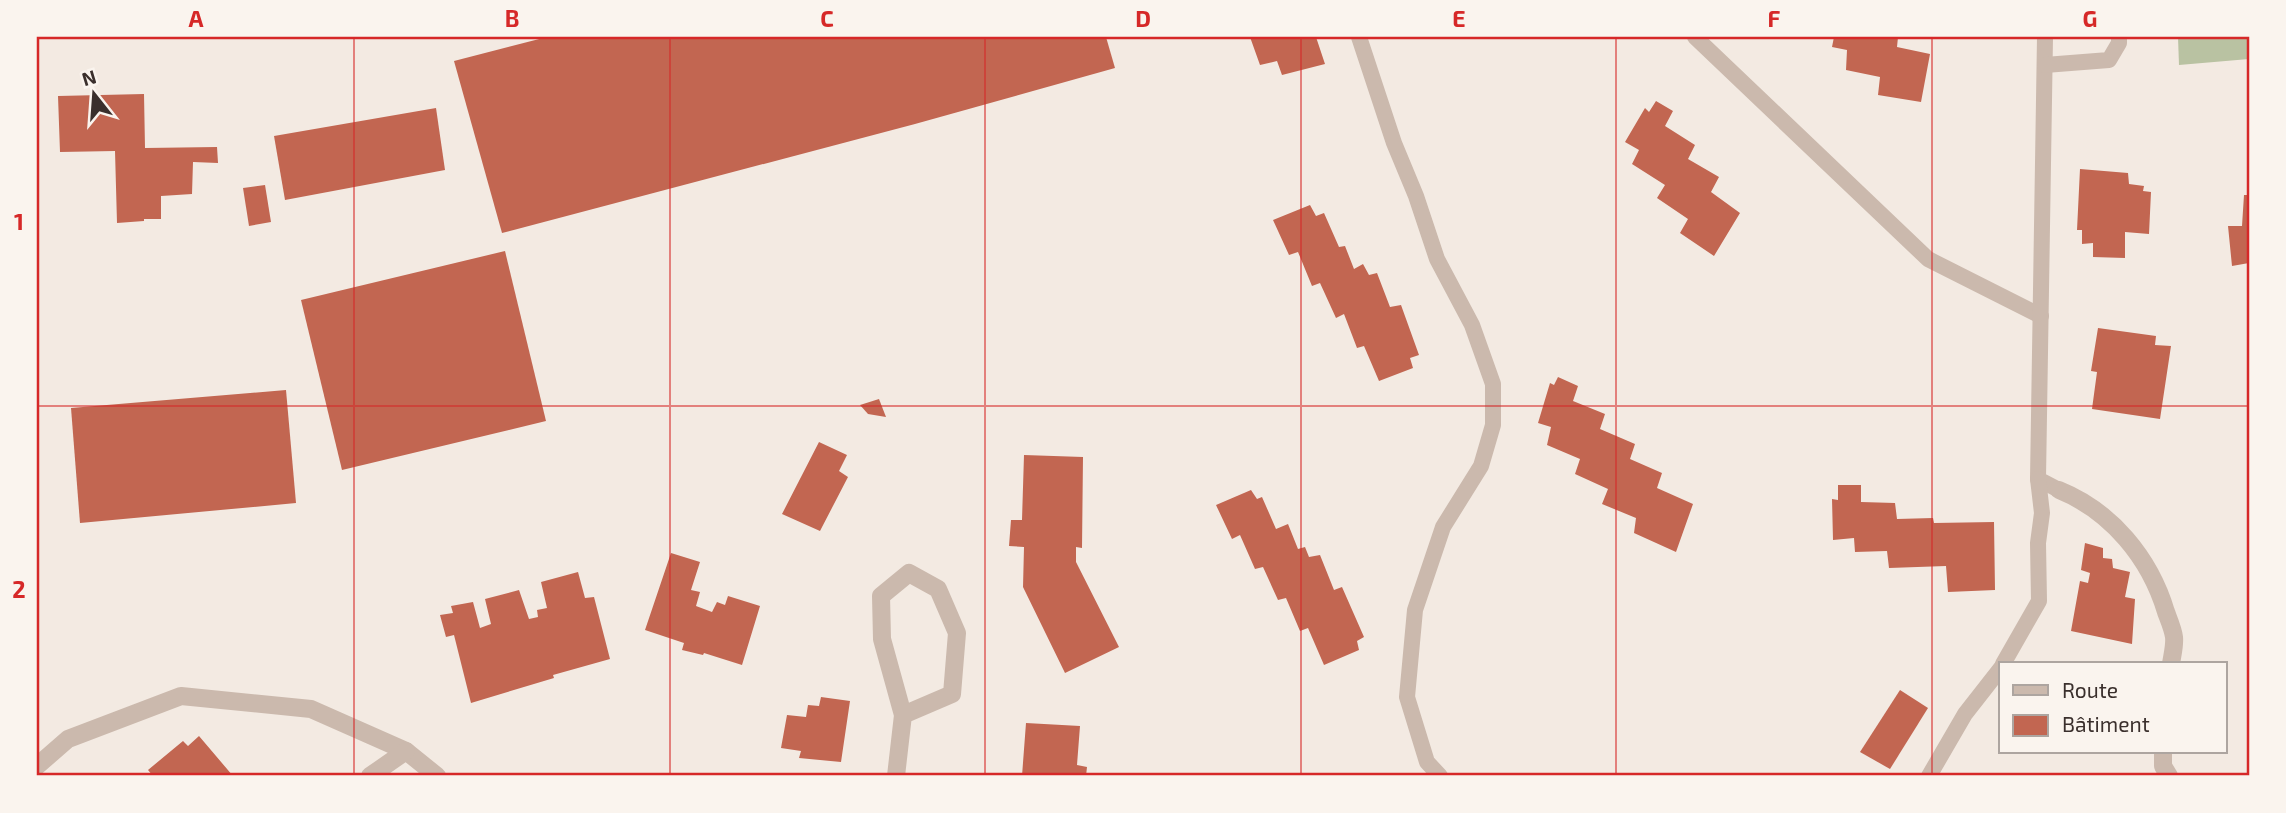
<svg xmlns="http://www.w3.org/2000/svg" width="2286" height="813" font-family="'Exo 2',sans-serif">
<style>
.green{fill:#b9c2a2}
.building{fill:#c26651}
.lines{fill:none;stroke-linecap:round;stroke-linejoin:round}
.service{stroke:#cbb9ad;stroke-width:16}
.minor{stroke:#cbb9ad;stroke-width:18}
.grid{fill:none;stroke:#d62828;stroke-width:2;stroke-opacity:0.55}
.neatline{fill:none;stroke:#d62828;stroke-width:2.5}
.grid-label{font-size:23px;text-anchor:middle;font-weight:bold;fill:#d62828}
</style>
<rect width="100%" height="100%" fill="#f3eae2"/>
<path class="green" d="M2178 37H2249V59L2179 65Z"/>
<g class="building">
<path d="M547 37H1106L1115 68 915 124 502 233 454 61Z"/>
<path d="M1250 37H1316L1325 64 1282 75 1277 61 1260 65Z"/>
<path d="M1834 37H1898L1897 47 1930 54 1921 102 1878 95 1880 77 1846 70 1847 50 1832 47Z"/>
<path d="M144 94 145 148 217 147 218 163 193 162 192 194 161 196V219H144V221L117 223 115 151 60 152 58 96Z"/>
<path d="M1656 101 1673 111 1665 126 1695 145 1688 159 1719 177 1711 192 1740 213 1714 256 1680 233 1688 219 1657 198 1665 185 1632 164 1639 150 1625 142 1645 108 1649 112Z"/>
<path d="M436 108 445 170 285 200 274 136Z"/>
<path d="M2080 169 2128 173 2129 184 2144 186 2143 191 2151 192 2149 234 2125 232V258L2093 257V243L2082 244V230H2077Z"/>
<path d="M265 185 271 222 249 226 243 188Z"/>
<path d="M2244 195H2249V263L2232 266 2228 226H2242Z"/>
<path d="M1310 205 1316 216 1324 213 1339 247 1345 246 1354 269 1363 264 1369 275 1377 273 1390 307 1401 305 1419 355 1410 358 1413 368 1379 381 1364 346 1357 348 1344 314 1336 318 1320 283 1312 286 1298 252 1289 255 1273 220Z"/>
<path d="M505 251 546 421 342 470 301 300Z"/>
<path d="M2098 328 2156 336 2155 345 2171 346 2160 419 2092 409 2097 372 2091 371Z"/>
<path d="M1558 377 1578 386 1573 401 1605 414 1600 429 1635 444 1630 459 1662 473 1657 488 1693 504 1676 552 1634 533 1636 518 1602 504 1608 489 1575 474 1580 459 1547 445 1551 427 1538 423 1550 383 1554 385Z"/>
<path d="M286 390 296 503 80 523 71 408Z"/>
<path d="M879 399 886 417 868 414 860 405Z"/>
<path d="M819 442 847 455 839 471 848 477 820 531 782 514Z"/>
<path d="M1024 455 1083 457 1082 548 1076 547V562L1119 647 1065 673 1023 587 1024 547 1009 546 1011 520H1022Z"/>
<path d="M1838 485H1861V502L1895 503 1897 519 1933 518 1934 523 1994 522 1995 590 1948 592 1946 566 1889 568 1887 551 1855 552 1854 538 1833 540 1832 499 1838 500Z"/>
<path d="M1251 490 1257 499 1262 497 1276 529 1288 524 1298 549 1305 547 1309 557 1320 555 1334 590 1342 587 1364 637 1357 641 1359 650 1324 665 1308 628 1300 631 1286 598 1278 600 1263 567 1255 569 1240 535 1232 539 1216 505Z"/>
<path d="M2085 543 2103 548V558L2112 559 2113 568 2130 572 2125 597 2135 599 2132 644 2071 631 2080 581 2088 583 2090 573 2081 570Z"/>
<path d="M671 553 700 562 691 590 700 592 696 606 712 612 717 602 725 605 728 596 760 606 742 665 704 653 703 655 682 650 684 643 645 630Z"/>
<path d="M578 572 585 598 594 597 610 659 553 675 554 678 471 703 454 635 446 637 440 615 453 613 451 606 473 602 480 628 491 624 485 599 519 590 529 619 538 617 537 610 547 608 541 582Z"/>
<path d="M1900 690 1928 708 1890 769 1860 752Z"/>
<path d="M821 697 850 701 841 762 799 758 801 751 781 748 787 715 806 717 808 705 819 706Z"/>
<path d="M1026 723 1080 726 1077 765 1087 767 1086 776H1022Z"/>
<path d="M199 736 233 776H153L148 770 183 741 188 746Z"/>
</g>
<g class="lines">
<g class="service">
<path d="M1359 37 1394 143 1416 196 1437 259 1472 325 1493 384V425L1481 466 1443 527 1415 610 1407 697 1427 762 1440 776"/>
<path d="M1695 37 1928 259 2041 316"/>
<path d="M2045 37 2038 479 2059 490"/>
<path d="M2045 65 2109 60 2119 43V37"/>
<path d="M2003 664 2039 601 2038 543 2042 513 2038 479"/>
<path d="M1929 776 1965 714 2001 668"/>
</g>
<g class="minor">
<path d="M2059 490C2111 511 2150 558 2166 612 2169 620 2173 629 2174 637 2175 646 2172 656 2171 664"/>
<path d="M2163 752V766L2169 776"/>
<path d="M37 766 68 739 181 696 311 709 406 751 437 776"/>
<path d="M370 776 406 751"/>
<path d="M896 776 903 715 882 639 881 596 909 573 938 589 957 633 952 694 903 715"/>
</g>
</g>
<path class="grid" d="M354 37V776M670 37V776M985 37V776M1301 37V776M1616 37V776M1932 37V776M37 406H2249"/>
<rect width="2286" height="813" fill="none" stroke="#faf4ee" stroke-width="77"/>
<rect x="1999" y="662" width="228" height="91" fill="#faf4ee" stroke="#ada5a0" stroke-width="2"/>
<rect x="2013" y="685" width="35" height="10" fill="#cbb9ad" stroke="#ada5a0" stroke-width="2"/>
<text x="2062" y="698" font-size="21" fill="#3a2f2c">Route</text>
<rect x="2013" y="715" width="35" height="21" fill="#c26651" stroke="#ada5a0" stroke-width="2"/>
<text x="2062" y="732" font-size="21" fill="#3a2f2c">Bâtiment</text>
<g transform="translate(94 94) rotate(343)" stroke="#faf4ee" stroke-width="5" paint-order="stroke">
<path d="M0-5L12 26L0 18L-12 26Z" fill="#3a2f2c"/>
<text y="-10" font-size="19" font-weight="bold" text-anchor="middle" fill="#3a2f2c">N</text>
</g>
<rect x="38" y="38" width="2210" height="736" class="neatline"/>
<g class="grid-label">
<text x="196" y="27">A</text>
<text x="512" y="27">B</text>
<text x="827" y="27">C</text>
<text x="1143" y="27">D</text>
<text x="1459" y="27">E</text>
<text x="1774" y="27">F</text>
<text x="2090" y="27">G</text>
<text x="19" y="230">1</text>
<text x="19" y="598">2</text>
</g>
</svg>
